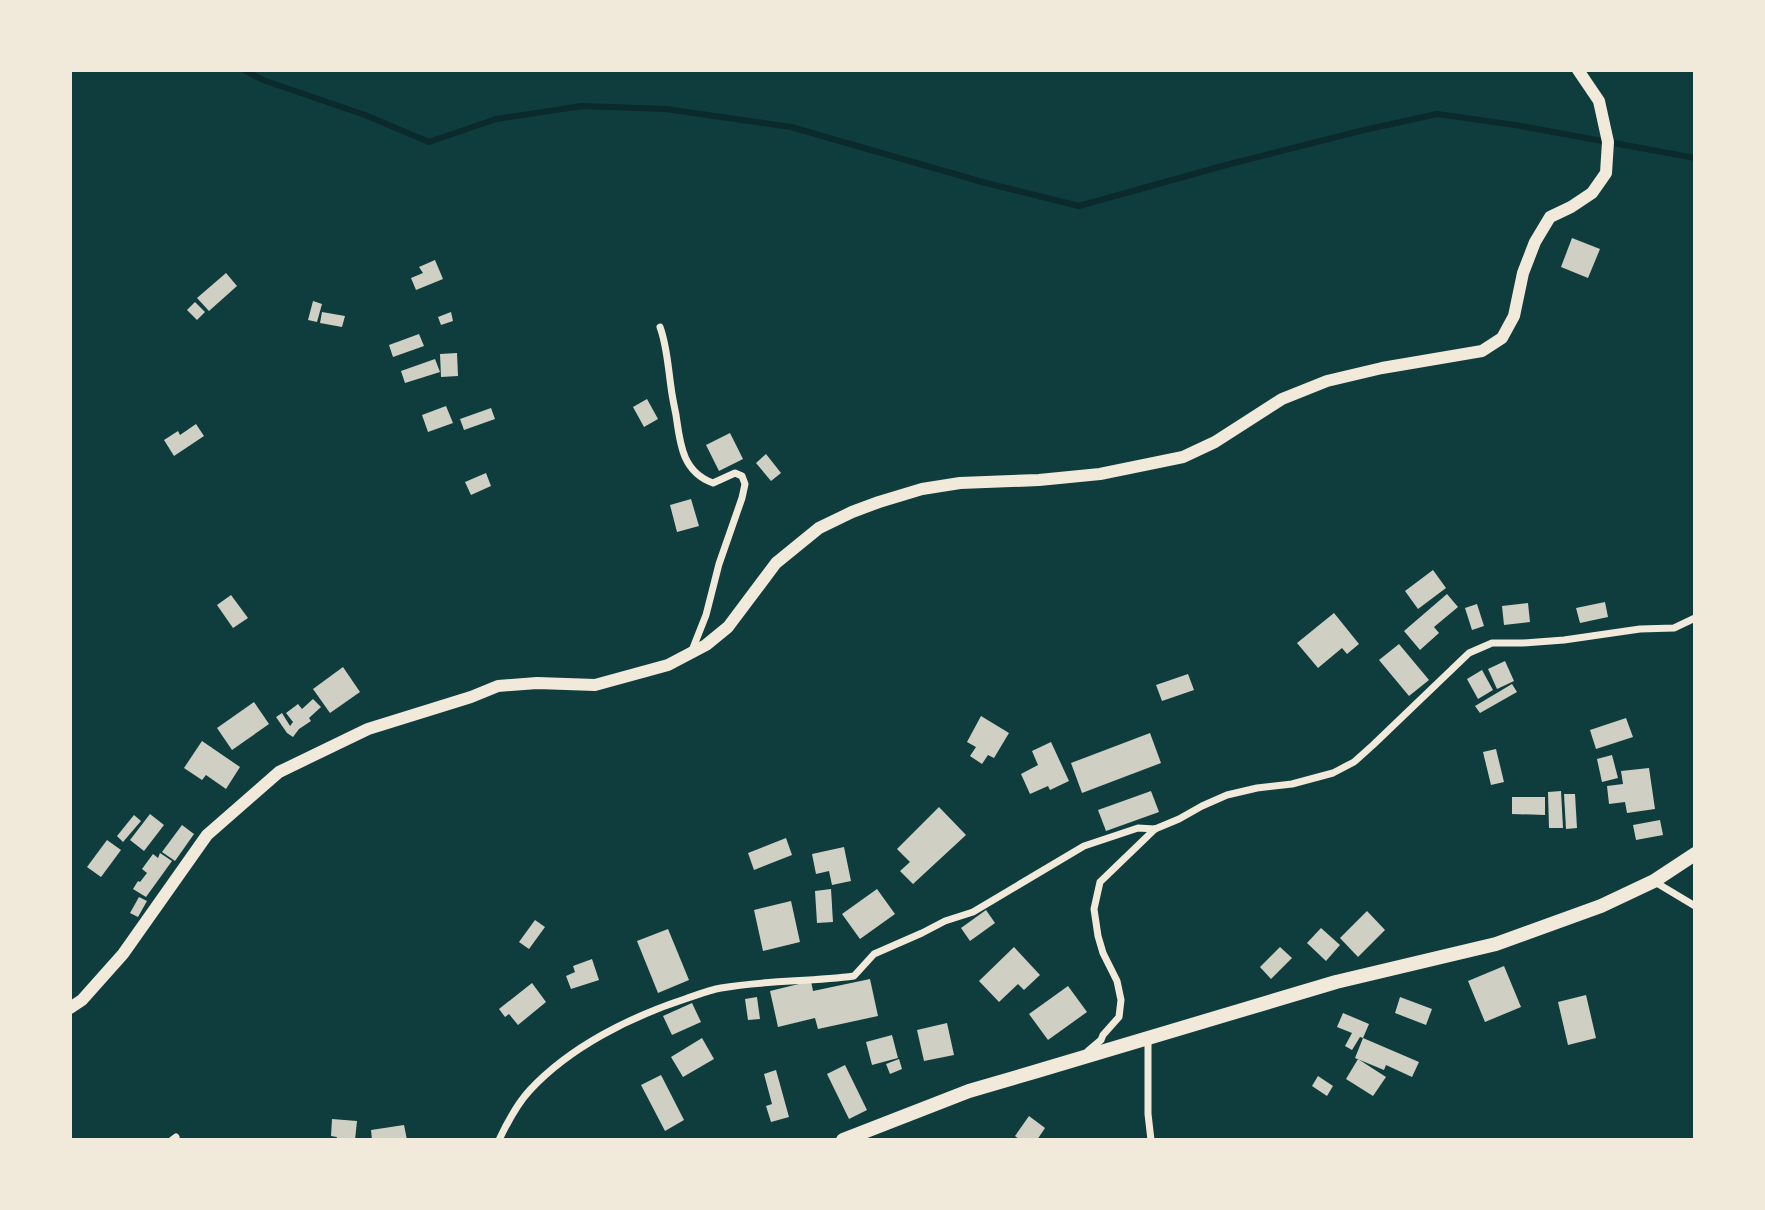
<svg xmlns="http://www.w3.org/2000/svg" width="1765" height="1210" font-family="'Public Sans',sans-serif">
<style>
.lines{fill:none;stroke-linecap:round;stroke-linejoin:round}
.stream{stroke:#0a2a2b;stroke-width:6}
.building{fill:#cfcfc3}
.minor{stroke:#f1e9da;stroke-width:7}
.secondary{stroke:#f1e9da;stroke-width:12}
.primary{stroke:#f1e9da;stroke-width:14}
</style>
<rect width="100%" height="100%" fill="#0f3d3e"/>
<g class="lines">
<path class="stream" d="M244 70 263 80 365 115 429 142 496 119 582 106 666 109 791 127 986 183 1079 206 1226 165 1364 130 1437 114 1515 125 1695 158"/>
</g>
<g class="building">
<path d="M1572 238 1600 249 1588 278 1561 267Z"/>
<path d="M435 260 443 279 416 290 411 278 423 273 419 267Z"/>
<path d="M226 273 237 286 209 311 197 298Z"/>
<path d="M313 301 322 304 317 322 308 320Z"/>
<path d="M195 302 205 312 197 320 187 310Z"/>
<path d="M322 312 345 316 342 327 320 323Z"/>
<path d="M451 312 453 321 441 325 438 317Z"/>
<path d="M419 334 424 346 393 357 389 345Z"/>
<path d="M457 353 458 376 441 377 440 354Z"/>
<path d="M435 359 440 372 405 383 401 371Z"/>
<path d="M647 399 658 419 644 427 633 407Z"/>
<path d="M446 406 453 423 428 432 422 415Z"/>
<path d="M491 408 495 419 464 430 460 419Z"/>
<path d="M196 424 204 436 174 456 164 440 178 431 180 435Z"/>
<path d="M730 433 743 459 719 471 706 445Z"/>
<path d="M766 454 781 473 771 481 756 463Z"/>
<path d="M486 473 491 486 471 495 465 482Z"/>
<path d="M691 499 699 526 677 532 670 505Z"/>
<path d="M1433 570 1446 588 1418 609 1405 591Z"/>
<path d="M1447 594 1458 607 1434 627 1439 633 1420 650 1404 631Z"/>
<path d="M231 595 248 618 233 628 217 605Z"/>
<path d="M1605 602 1608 617 1580 623 1576 608Z"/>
<path d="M1528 603 1530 622 1504 625 1502 606Z"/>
<path d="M1477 604 1484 626 1472 630 1465 608Z"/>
<path d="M1334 613 1359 644 1347 654 1342 648 1318 668 1297 643Z"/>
<path d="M1399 644 1429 680 1409 696 1379 660Z"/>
<path d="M1505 661 1514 681 1497 689 1488 669Z"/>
<path d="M343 667 360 692 330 713 313 689Z"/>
<path d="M1482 670 1493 690 1478 699 1467 679Z"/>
<path d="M1188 674 1194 690 1162 701 1156 685Z"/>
<path d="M1512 684 1517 692 1480 713 1475 706Z"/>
<path d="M313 699 321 707 309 718 311 721 299 729 293 737 287 733 276 717 282 713 290 726 293 722 286 713 298 704 302 709Z"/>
<path d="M254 702 269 724 232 750 217 728Z"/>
<path d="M981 716 1009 733 994 758 988 755 982 764 970 756 976 747 967 742Z"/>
<path d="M1626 718 1633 737 1596 749 1590 730Z"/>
<path d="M1150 733 1161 763 1082 793 1071 763Z"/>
<path d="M202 741 240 767 226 789 206 775 202 780 184 768Z"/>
<path d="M1051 742 1069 781 1050 790 1048 786 1030 794 1021 774 1038 765 1032 751Z"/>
<path d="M1496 749 1504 782 1491 785 1483 752Z"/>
<path d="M1612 755 1618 778 1602 782 1597 759Z"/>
<path d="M1649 768 1655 809 1627 813 1625 802 1609 804 1607 786 1623 784 1621 771Z"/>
<path d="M1151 791 1159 812 1106 831 1098 810Z"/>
<path d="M1561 791 1563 828H1549L1548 792Z"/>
<path d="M1564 794H1575L1577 828 1566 829Z"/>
<path d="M1512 797H1545V815L1512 814Z"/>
<path d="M939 807 966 835 913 884 900 871 910 862 897 849Z"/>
<path d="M150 814 164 825 144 851 130 840Z"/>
<path d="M134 815 141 821 123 842 117 836Z"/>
<path d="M1660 820 1663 835 1636 840 1633 825Z"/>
<path d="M182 825 194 834 175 861 162 852Z"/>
<path d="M786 838 792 855 754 870 748 853Z"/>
<path d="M107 840 121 850 101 877 87 867Z"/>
<path d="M844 847 851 881 832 885 829 871 816 874 812 854Z"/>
<path d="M160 853 172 861 146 897 133 889 138 881 140 882 147 873 142 869 153 854 158 858Z"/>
<path d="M831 889 833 922 817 923 815 891Z"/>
<path d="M877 889 895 914 860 939 842 914Z"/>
<path d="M139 897 147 901 138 917 130 913Z"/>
<path d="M791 901 800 942 763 951 754 910Z"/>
<path d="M986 910 995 923 970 941 961 928Z"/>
<path d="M1367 911 1385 930 1358 957 1340 938Z"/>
<path d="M535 920 545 927 529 949 519 942Z"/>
<path d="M1321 928 1340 945 1326 961 1307 943Z"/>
<path d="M668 929 689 980 658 993 637 941Z"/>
<path d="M1014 947 1040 975 1024 990 1018 984 999 1002 979 981Z"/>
<path d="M1280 947 1292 958 1271 979 1260 967Z"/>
<path d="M592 959 599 980 571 989 566 976 575 972 573 966Z"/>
<path d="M1504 966 1521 1007 1485 1022 1468 981Z"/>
<path d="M870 979 878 1016 818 1029 815 1018 778 1027 770 991 811 981 813 991Z"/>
<path d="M532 983 546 1002 518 1025 509 1014 505 1017 499 1009Z"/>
<path d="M1068 986 1087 1012 1048 1040 1029 1014Z"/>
<path d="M1586 995 1596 1038 1568 1045 1558 1002Z"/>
<path d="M757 997 760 1019 748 1020 745 999Z"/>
<path d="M1400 997 1432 1009 1426 1025 1395 1013Z"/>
<path d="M692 1003 701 1022 672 1035 663 1016Z"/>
<path d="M1343 1013 1369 1024 1363 1038 1360 1037 1352 1050 1345 1046 1352 1033 1337 1027Z"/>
<path d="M947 1023 954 1055 924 1061 917 1030Z"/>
<path d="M892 1035 898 1058 872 1065 866 1042Z"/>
<path d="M702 1038 714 1059 683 1077 671 1057Z"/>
<path d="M1363 1038 1419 1062 1412 1077 1386 1065 1384 1070 1355 1058Z"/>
<path d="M899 1059 902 1069 890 1074 886 1064Z"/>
<path d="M1358 1059 1386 1077 1373 1096 1346 1079Z"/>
<path d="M845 1065 867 1110 849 1119 827 1074Z"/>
<path d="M776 1070 789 1117 771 1122 766 1106 772 1104 764 1074Z"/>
<path d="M661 1075 684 1120 665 1131 641 1085Z"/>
<path d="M1318 1076 1333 1086 1327 1096 1312 1086Z"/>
<path d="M1029 1116 1045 1128 1037 1140H1020L1015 1136Z"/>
<path d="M332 1119 357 1121 355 1140H336L337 1137 331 1136Z"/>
<path d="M404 1125 407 1140H372L371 1130Z"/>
</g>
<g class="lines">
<g class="minor">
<path d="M660 327C667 346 668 367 671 387 672 396 674 405 676 415 680 443 682 472 713 483L735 473 742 476 745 484 742 498 719 564 706 615 691 653"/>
<path d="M1655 882 1695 906"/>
<path d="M1148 1039V1114L1151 1140"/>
<path d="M1088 1051 1101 1040 1103 1035 1119 1017 1121 1000 1117 981 1103 953 1098 936 1094 909 1100 882 1155 829"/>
<path d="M172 1140 176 1137"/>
<path d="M499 1140C507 1123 517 1104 530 1090 570 1047 630 1017 685 999 697 995 709 990 721 988 765 980 810 982 854 976L874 954 922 933 945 921 973 912 1084 846 1138 828 1155 829 1179 819 1202 806 1227 795 1257 788 1292 784 1333 773 1354 762 1373 745 1469 653 1492 643H1523L1564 640 1640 629 1674 628 1695 618"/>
</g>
<path class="secondary" d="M70 1008 82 1000 123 954 207 835 279 772 368 729 471 697 498 686 537 683 595 685 668 665 706 645 728 627 776 563 819 528 852 512 879 502 922 489 960 483 1039 480 1100 474 1183 457 1215 442 1282 399 1327 381 1382 368 1482 351 1502 338 1514 316 1523 273 1535 242 1550 217 1571 207 1592 193 1606 173 1608 142 1599 101 1578 70"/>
<path class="primary" d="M843 1140 969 1091 1034 1072 1336 982 1496 944 1601 906 1654 881 1695 854"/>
</g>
<rect width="1765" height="1210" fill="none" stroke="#f1e9da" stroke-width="144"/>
</svg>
